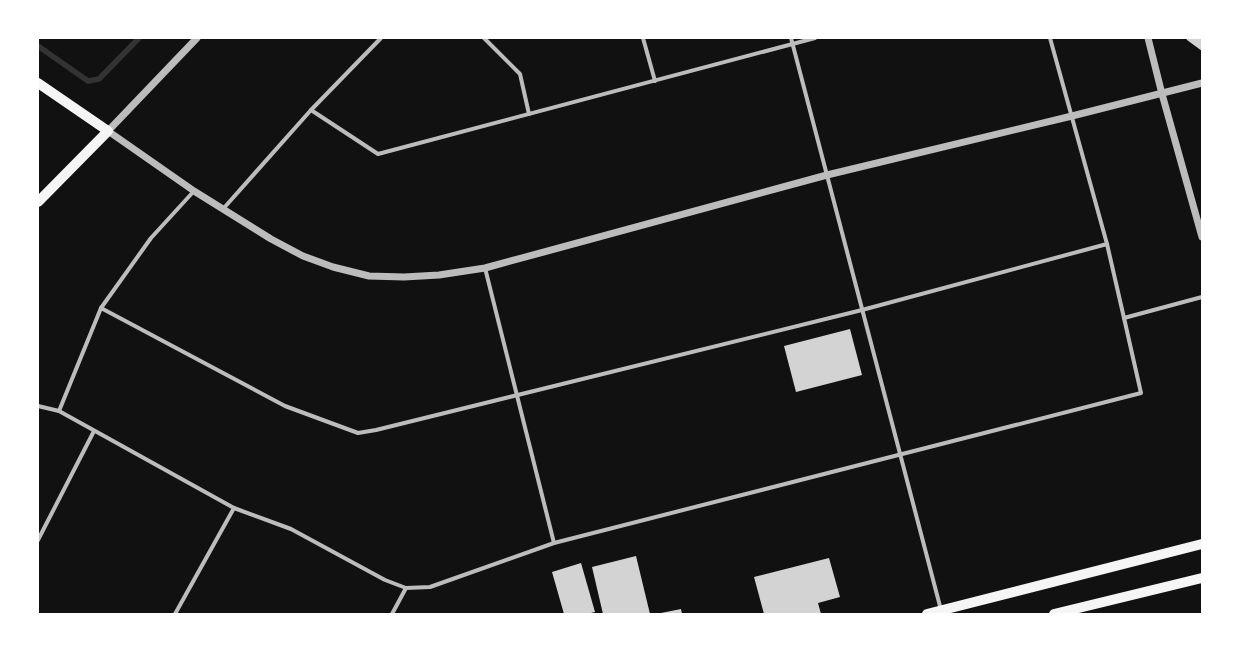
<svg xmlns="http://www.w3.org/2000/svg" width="1240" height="652" font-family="Arial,sans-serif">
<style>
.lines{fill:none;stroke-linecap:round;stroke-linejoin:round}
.stream{stroke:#333;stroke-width:5.5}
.building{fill:#d3d3d3}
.minor{stroke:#bcbcbc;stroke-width:4}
.tertiary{stroke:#bcbcbc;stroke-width:7}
.primary{stroke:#f5f5f5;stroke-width:10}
</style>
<rect width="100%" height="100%" fill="#111"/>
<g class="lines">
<path class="stream" d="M38 46 88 81 99 79 139 38"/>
</g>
<g class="building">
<path d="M1186 38H1202V51L1187 40Z"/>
<path d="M850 329 862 375 796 392 784 346Z"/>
<path d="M636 556 650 614H603L592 567Z"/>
<path d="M829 558 840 597 818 603 821 614H764L754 577Z"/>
<path d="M581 563 595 612 587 614H564L552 572Z"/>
<path d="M681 609 682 614H661V613Z"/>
</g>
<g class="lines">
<g class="minor">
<path d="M484 38 520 74 529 114"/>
<path d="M643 38 655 81"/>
<path d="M791 38 941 610"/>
<path d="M311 110 378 154 815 38"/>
<path d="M223 209 311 110 381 38"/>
<path d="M1107 244 1124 318 1202 297"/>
<path d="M485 268 554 543"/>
<path d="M101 308 151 238 194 191"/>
<path d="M38 406 59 411 234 508 291 529 385 580 406 588 430 587 554 543 1141 393 1124 318"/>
<path d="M59 411 101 308 285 406 358 433 376 430 862 310 1107 244 1050 38"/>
<path d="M38 540 94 431"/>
<path d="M175 614 234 508"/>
<path d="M392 614 406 588"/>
</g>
<g class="tertiary">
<path d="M197 38 108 131 194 191 271 239 303 256 333 267 369 276 404 277 439 275 485 268 827 175 1072 116 1202 83"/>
<path d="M1148 38 1162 94 1202 237"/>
</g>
<g class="primary">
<path d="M38 83 108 131 38 202"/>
<path d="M927 614 1202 544"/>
<path d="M1054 614 1202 578"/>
</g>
</g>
<rect width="1240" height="652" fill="none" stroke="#ffffff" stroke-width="78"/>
</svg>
